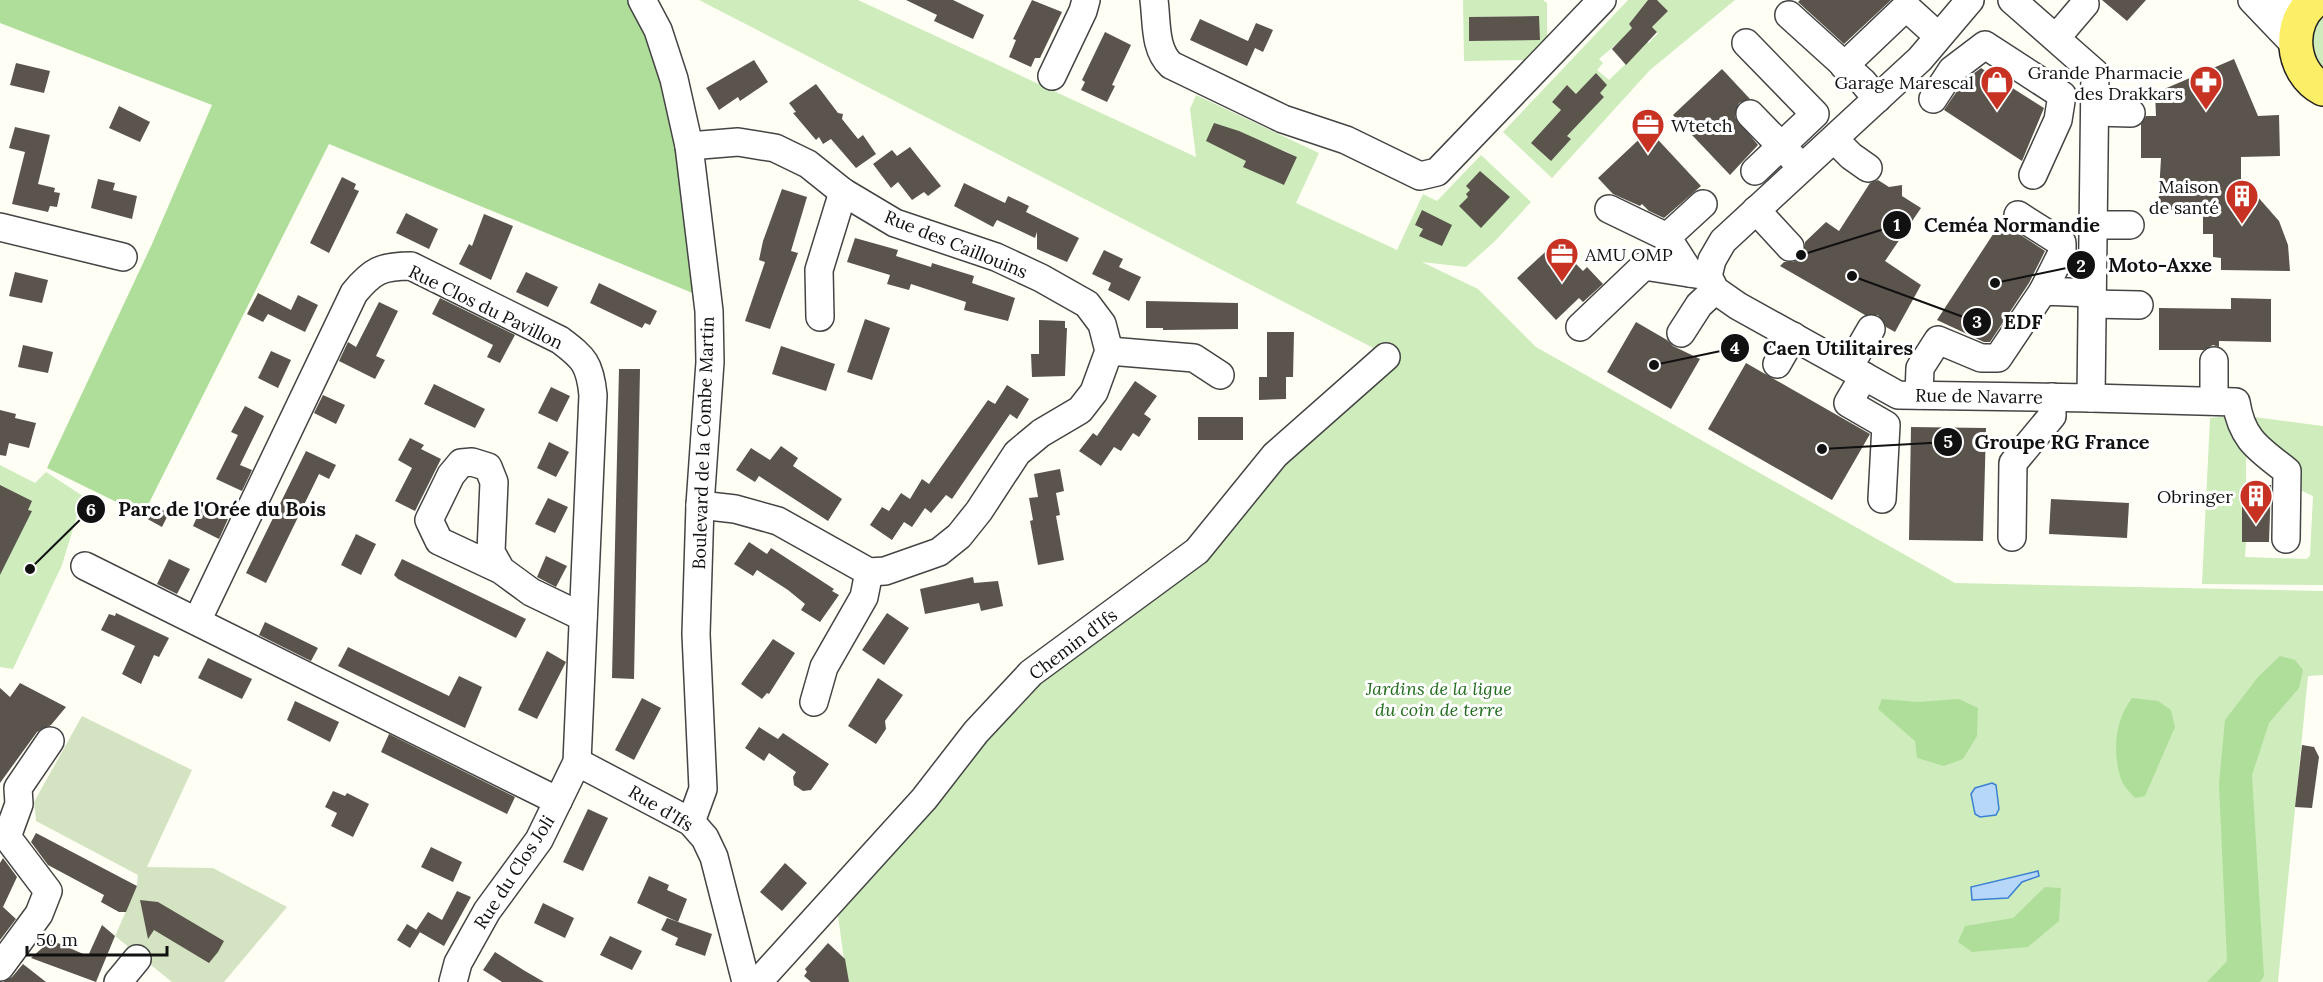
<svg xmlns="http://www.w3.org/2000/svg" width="2323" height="982" font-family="Lora,serif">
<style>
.green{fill:#ceecbc;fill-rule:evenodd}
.forest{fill:#afde9a}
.cemetery{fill:#d4e4c3}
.water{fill:#b7d7f9;stroke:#3b80d3;stroke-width:1.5}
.building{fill:#5a544d}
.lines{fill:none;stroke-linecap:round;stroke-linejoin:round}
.minor-casing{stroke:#444;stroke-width:30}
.major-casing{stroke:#222;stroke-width:36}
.minor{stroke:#fff;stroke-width:27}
.major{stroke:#fdee67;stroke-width:33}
.labels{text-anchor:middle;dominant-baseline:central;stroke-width:6;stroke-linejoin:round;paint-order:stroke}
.poi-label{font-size:18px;fill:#111;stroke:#fff;text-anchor:end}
.street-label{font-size:18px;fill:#111;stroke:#fff}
.park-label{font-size:18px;font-style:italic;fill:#226d1d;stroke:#fff}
.leader{fill:none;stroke:#111;stroke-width:2}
.callout-dot{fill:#111;stroke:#fff;stroke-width:2}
.mark-label{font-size:18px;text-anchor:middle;font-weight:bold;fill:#fff}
.callout-label{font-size:20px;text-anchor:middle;font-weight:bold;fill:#111;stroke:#fff;stroke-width:6;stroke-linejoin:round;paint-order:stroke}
</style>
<rect width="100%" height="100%" fill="#fffef5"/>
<g class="green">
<path d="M699 0H858L1196 157 1190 109 1196 95 1319 153 1296 203 1397 250 1423 194 1437 201 1481 155 1531 202 1495 241 1466 267 1422 262 1478 289 1536 347 1955 583 2323 591V675L2308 676 2278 982H847L836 901 974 728 1188 558 1385 354ZM1283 150 1297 157 1284 185 1244 167Z"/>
<path d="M1463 0H1543L1547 3V44L1533 60 1464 61ZM1539 16V39L1470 40V17Z"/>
<path d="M1628 0H1648L1629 24 1649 43 1658 33 1652 27 1668 11 1657 0H1735L1650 70 1552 178 1503 132ZM1620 41 1635 55 1609 80 1597 70 1603 63 1599 59ZM1588 82 1604 97 1577 125 1552 102 1567 86 1577 95Z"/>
<path d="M2323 12V73C2306 47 2304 37 2323 12Z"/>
<path d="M2228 416 2254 455 2246 458V486H2242V542H2246L2245 557 2306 559 2310 556 2313 496 2300 490 2296 461 2276 450 2247 416 2323 426V585L2202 584 2210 418Z"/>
<path d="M0 465 35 483 46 472 83 496 62 565 13 669 0 667Z"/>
</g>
<g class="forest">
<path d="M0 0H627L649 39 680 148 695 294 329 144 143 515 47 468 152 244 212 105 0 23Z"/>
<path d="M2280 656 2295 660 2303 670 2299 688 2269 723 2252 775 2264 976 2260 982H2207L2227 961 2219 784 2225 720 2258 677Z"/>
<path d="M2132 698 2158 701 2171 710 2175 727 2145 796 2135 798C2131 793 2123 786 2121 779 2112 752 2115 720 2132 698Z"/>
<path d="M1882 699 1918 702 1959 699 1978 708 1977 736 1963 759 1944 766 1917 758 1915 741 1878 709Z"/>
<path d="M2045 887 2061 888 2059 921 2028 947 1972 952 1958 942 1965 926 2013 918Z"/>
</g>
<path class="cemetery" d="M82 716 192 770 147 867 213 868 287 907 224 982H172L115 936 137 886 138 875 36 821 34 802Z"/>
<g class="water">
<path d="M1992 783 1996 785 1999 809 1996 815 1980 817 1975 814 1971 794 1975 788Z"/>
<path d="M2038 871 2039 876 2022 882 2008 898 1972 900 1971 887Z"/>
</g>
<g class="building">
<path d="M906 0H953L984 15 973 39 934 21 937 15Z"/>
<path d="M1032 0 1062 12 1040 58H1035L1031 67 1009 57 1016 40 1013 39Z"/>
<path d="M1648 0H1657L1668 11 1652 27 1657 32 1626 65 1612 49 1632 28 1629 24Z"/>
<path d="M1800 0H1891L1844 44 1798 2Z"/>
<path d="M2102 0H2146L2127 21Z"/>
<path d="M1539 16 1540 40 1469 41V17Z"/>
<path d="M1200 19 1248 41 1256 23 1273 30 1263 52 1255 48 1247 66 1190 40Z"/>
<path d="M1105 32 1131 45 1112 85 1115 86 1107 102 1081 90 1085 82 1082 80Z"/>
<path d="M2234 59 2258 116 2279 115 2280 156 2241 157V187H2257V196L2279 221 2288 245 2290 271 2221 270V258L2213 257V234H2203V210H2158L2161 158H2141V124L2146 116H2156L2155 93Z"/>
<path d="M754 60 768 82 740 101 738 97 719 110 706 88Z"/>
<path d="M16 63 50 71 44 93 10 85Z"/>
<path d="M1981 68 2044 108 2022 161 1944 110 1964 81Z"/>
<path d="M1722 69 1750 99 1739 103 1735 117 1758 145 1730 175 1673 115Z"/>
<path d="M1596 73 1607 85 1600 93 1604 97 1567 136 1571 139 1551 161 1531 143 1561 110 1552 102 1567 85 1576 94Z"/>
<path d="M816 84 838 113 843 114 842 119 858 139 863 135 876 154 856 168 831 139 823 144 819 137 816 140 793 113 796 112 789 103Z"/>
<path d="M119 106 150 122 140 142 109 128Z"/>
<path d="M1214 123 1239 131 1297 157 1284 185 1243 167 1246 161 1206 141Z"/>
<path d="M15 127 50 135 38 184 55 188 54 192 60 193 57 207 50 206 48 212 12 204 25 152 9 148Z"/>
<path d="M1649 130 1701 186 1664 218 1649 211 1642 204 1640 206 1613 194 1598 178Z"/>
<path d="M910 147 941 186 928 196 924 192 912 200 898 182 891 188 873 164 892 150 897 156Z"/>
<path d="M1480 171 1510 197 1481 228 1459 206 1468 197 1466 194 1470 190 1466 186Z"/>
<path d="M342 177 356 184 354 189 359 191 329 253 310 243Z"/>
<path d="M98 179 115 183 113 190 137 196 132 219 91 208Z"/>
<path d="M1878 180 1889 187 1902 185V196L1921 208 1885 261 1921 285 1895 332 1886 327 1878 315H1865L1780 266 1784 262H1793L1801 258 1805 251V242L1826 222 1839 231 1870 183Z"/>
<path d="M964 183 1005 203 1008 196 1029 206 1026 212 1079 238 1067 262 1037 249V232L1035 238 997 220 993 227 954 206Z"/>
<path d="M782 189 807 197 791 251 798 253 770 329 745 321 765 262 759 260 763 241Z"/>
<path d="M1422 210 1452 225 1442 246 1419 236 1423 229 1415 225Z"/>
<path d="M406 213 438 229 429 249 396 233Z"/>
<path d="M484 214 513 226 491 280 459 264 469 244 472 246Z"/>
<path d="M2003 219 2010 228 2045 251 2029 283 1990 342H1984L1937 320Z"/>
<path d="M855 238 898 250 896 256 931 267 932 263 974 276 972 283 1015 298 1008 321 964 310 966 302 911 284 909 290 887 284 890 275 847 262Z"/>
<path d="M1555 243 1583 271 1587 267 1603 284 1583 302 1579 298 1556 320 1517 278Z"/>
<path d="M1104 250 1123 259 1119 267 1141 277 1129 301 1108 290 1111 283 1092 274Z"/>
<path d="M15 272 48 280 42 303 9 296Z"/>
<path d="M526 272 558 287 548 307 516 292Z"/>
<path d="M599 283 657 311 650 325 645 323 642 328 590 303Z"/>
<path d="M258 293 291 310 298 295 318 305 305 332 268 314 263 322 247 314Z"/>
<path d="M440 298 515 335 500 363 487 357 493 345 432 314Z"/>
<path d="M2231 298 2271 299V342L2219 341V347L2213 345 2204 350H2159V308L2231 309Z"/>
<path d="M1146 301 1238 303V329L1163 330V328H1146Z"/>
<path d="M379 302 398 311 376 356 385 360 375 379 339 361 348 342 356 347Z"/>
<path d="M865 319 890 328 872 380 847 372Z"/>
<path d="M1039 320 1065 321V328H1067L1065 376 1032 377 1031 354H1039Z"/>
<path d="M1636 322 1667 340 1673 346 1700 359 1671 409 1607 372Z"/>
<path d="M1267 332H1294L1293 377H1286V399L1259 400V377H1267Z"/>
<path d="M23 345 53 352 48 373 18 367Z"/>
<path d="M781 346 835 364 826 391 772 374Z"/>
<path d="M271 351 291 360 278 388 258 378Z"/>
<path d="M1746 363 1870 434 1832 500 1708 429Z"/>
<path d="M619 369H640L634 679 612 678Z"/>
<path d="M1135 381 1157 396 1144 414 1151 419 1139 437 1133 433 1121 451 1114 447 1101 466 1079 451 1093 433 1097 436Z"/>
<path d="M434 384 485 409 475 428 424 404Z"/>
<path d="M1007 385 1029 399 1017 419 1010 414 952 499 946 495 931 513 925 508 912 527 904 522 892 540 870 525 882 507 889 511 901 493 910 499 922 479 929 484 988 400 995 404Z"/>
<path d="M551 387 570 396 557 422 538 413Z"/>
<path d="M323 395 345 405 336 424 314 413Z"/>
<path d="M245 406 264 416 240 465 252 470 242 491 216 479 238 435 231 432Z"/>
<path d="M0 410 16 414 15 418 36 423 29 448 9 443 6 456 0 455Z"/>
<rect x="1198" y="417" width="45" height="23"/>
<path d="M1911 427 1986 428 1983 541 1909 540Z"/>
<path d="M410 438 424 445 421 449 441 459 415 511 395 501 412 468 398 460Z"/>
<path d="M549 442 569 452 556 477 537 468Z"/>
<path d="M781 446 798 458 793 466 842 499 828 521 759 476 755 482 736 470 751 448 770 460Z"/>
<path d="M306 451 336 465 329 479 319 474 266 583 246 573Z"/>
<path d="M1060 469 1064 491 1056 493 1060 515 1056 516 1064 560 1038 565 1030 521 1033 520 1029 498 1038 497 1034 474Z"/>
<path d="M0 485 32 501 28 510 32 511 0 575Z"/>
<path d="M2271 485 2269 542H2242V486Z"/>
<path d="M548 498 568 507 555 533 535 524Z"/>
<path d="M2051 499 2129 503 2127 538 2049 534Z"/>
<path d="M151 504 169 513 162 527 144 517Z"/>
<path d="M202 506 228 519 219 539 193 526Z"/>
<path d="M356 534 376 544 361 575 341 565Z"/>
<path d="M749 542 767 554 771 548 834 589 832 591 839 595 820 622 801 610 805 604 788 590 757 570 753 576 734 564Z"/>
<path d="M546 556 567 566 556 587 537 577Z"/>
<path d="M169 559 190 569 177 594 157 584Z"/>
<path d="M402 559 526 619 516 638 398 579 394 575Z"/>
<path d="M973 577 974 583 998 581 1003 606 981 611 979 603 925 614 920 589Z"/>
<path d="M116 613 169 638 159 657 154 655 141 684 122 674 135 646 101 630 109 614 115 616Z"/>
<path d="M887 613 909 628 884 665 862 650Z"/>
<path d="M265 622 318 648 311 661 259 635Z"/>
<path d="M773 639 795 653 769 694 767 693 762 699 741 684Z"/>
<path d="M348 647 449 696 459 676 482 687 465 728 338 666Z"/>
<path d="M547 651 566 662 537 719 518 710Z"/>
<path d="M208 658 252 679 242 699 198 678Z"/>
<path d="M878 678 903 695 885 721 886 729 876 744 848 726Z"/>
<path d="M20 683 66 707 51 725 37 732 0 783V688L10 697Z"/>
<path d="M642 698 661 708 634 760 615 750Z"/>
<path d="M295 701 339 722 330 742 287 720Z"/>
<path d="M759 727 778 739 783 733 829 764 811 790 803 791 794 785 793 777 796 772 769 753 764 761 745 748Z"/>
<path d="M389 734 515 797 507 814 381 752Z"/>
<path d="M2302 745 2314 747 2319 757 2312 808 2295 807Z"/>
<path d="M333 791 345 796 347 793 369 804 353 837 331 826 337 813 325 807Z"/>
<path d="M588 809 608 818 583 871 563 862Z"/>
<path d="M36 833 137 886 126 912H119L101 902 104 895 48 865 31 842Z"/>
<path d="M431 847 462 862 453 882 421 867Z"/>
<path d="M3 858 17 877 3 907 16 919 0 940V863Z"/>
<path d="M785 863 807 883 782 911 760 892Z"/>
<path d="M649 876 669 885 667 890 687 899 678 922 637 903Z"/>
<path d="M457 891 471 897 444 946 416 930 428 912 442 920Z"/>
<path d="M140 900 158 902 224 941 218 952 209 963 154 930 148 939Z"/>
<path d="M543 903 574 918 565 938 534 923Z"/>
<path d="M667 918 712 934 705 956 675 945 678 938 661 930Z"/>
<path d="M407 924 420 932 410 948 397 940Z"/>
<path d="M102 925 115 936 96 982 31 958 51 940 88 956Z"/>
<path d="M610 936 642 951 632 970 600 955Z"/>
<path d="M828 943 845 959 849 982H811L804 976 807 972 805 969Z"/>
<path d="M495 952 525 971 544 982H502L483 970Z"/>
<path d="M23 964 46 982H3L12 977Z"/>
</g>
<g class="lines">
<g class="minor-casing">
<g id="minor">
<path d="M642 0 658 30 674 79 689 146 709 311 710 362 700 505 696 634 703 789 691 822"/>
<path d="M1154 0C1157 22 1154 49 1171 65L1283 119 1346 140 1420 176 1437 172 1602 0"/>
<path d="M1970 0 1920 59 1723 241 1712 260 1708 276 1715 290 1738 306 1898 395 2091 398 2095 73 2012 0"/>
<path d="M2252 0 2295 45"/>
<path d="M2274 0 2312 3"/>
<path d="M1789 15 1863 82 1877 99"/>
<path d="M2056 38 2085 4"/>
<path d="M1746 43 1815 114 1755 171"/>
<path d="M1844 66 1906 7 1938 36"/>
<path d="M1052 76 1083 11 1086 0"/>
<path d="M1933 99 1952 70 1985 45 2062 95 2058 120 2033 175"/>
<path d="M2095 112 2131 113"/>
<path d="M1750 114 1793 158"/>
<path d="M1834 139 1851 156 1868 168"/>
<path d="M689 146 738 142 775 148 808 164 843 192 895 223 996 257 1041 278 1087 304 1102 324 1109 351 1094 392 1080 410 1041 433 1017 453 979 511 959 536 939 552 885 571 869 572 778 521 735 509 700 505"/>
<path d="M1609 209 1667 237"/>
<path d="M1756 210 1790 247"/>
<path d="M2018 215 2062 243V253L2043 291"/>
<path d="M2093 225H2130"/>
<path d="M0 227 123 257"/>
<path d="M1690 273 1667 237 1703 204"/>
<path d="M2092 304 2139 305"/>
<path d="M820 317 819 270 843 192"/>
<path d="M1580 327 1644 266 1708 276"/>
<path d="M1681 333 1699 305 1715 290"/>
<path d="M1109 351 1194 358 1220 375"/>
<path d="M1777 364 1793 336"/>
<path d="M1849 367 1871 329"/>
<path d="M1864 376 1848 403 1886 425 1882 499"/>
<path d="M1919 395 1920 368 1938 340 1981 358H1998L2043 291 2092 293"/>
<path d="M2091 398 2236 402C2242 440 2259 449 2287 471L2286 539"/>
<path d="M2214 401V361"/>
<path d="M2012 537 2013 463 2052 416V397"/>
<path d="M85 566 558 801"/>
<path d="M501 570 439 541 429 520 451 475 461 463 472 462 488 467 494 482 491 552 501 570 531 592 583 617"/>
<path d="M197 621 354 293C372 271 381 266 411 266L560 340C584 358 590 364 593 395L577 762 539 840 487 911 458 963 453 982"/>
<path d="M814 702 824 667 864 597 869 572"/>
<path d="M577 762 691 822 705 838 714 857 746 982"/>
<path d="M0 967 39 914 48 891 7 837 19 804 18 788 50 741"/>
<path d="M118 982 137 959"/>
<path d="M758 982 924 799 976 732 1031 673 1197 551 1275 455 1386 357"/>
</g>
</g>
<g class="major-casing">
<path id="major" d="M2316 0C2286 21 2290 72 2323 89"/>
</g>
<use href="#minor" class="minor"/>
<use href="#major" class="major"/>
</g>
<defs>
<g id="shop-pin" transform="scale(1.725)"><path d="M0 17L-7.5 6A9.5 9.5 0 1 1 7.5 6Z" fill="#c83222" stroke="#fff"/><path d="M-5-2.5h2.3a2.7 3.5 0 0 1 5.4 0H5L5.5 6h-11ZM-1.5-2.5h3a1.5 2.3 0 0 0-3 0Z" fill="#fff"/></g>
<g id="pharmacy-pin" transform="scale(1.725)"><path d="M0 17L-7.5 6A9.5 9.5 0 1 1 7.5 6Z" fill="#c83222" stroke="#fff"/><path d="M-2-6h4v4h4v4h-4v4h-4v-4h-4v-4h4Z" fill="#fff"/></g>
<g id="office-pin" transform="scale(1.725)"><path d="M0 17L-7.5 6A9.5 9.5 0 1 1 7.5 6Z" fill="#c83222" stroke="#fff"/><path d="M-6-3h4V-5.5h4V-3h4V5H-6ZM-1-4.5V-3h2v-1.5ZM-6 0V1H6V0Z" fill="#fff"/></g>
<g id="building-pin" transform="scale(1.725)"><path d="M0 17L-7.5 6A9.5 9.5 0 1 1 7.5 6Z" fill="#c83222" stroke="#fff"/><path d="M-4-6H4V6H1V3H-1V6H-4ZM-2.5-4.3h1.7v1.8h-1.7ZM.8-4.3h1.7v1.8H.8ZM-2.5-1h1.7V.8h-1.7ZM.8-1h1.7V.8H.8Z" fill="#fff"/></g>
</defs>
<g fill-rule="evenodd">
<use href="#shop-pin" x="1997" y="82"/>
<use href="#pharmacy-pin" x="2206" y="82"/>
<use href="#office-pin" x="1648" y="125"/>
<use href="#building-pin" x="2242" y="196"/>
<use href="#office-pin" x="1562" y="254"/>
<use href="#building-pin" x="2256" y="496"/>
</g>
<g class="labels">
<g class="poi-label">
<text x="2183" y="72">Grande Pharmacie<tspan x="2183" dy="21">des Drakkars</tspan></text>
<text x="1974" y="82">Garage Marescal</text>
<text x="1671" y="125" text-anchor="start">Wtetch</text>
<text x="2219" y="186">Maison<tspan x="2219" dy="21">de santé</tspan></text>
<text x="1585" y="254" text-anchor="start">AMU OMP</text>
<text x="2233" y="496">Obringer</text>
</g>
<g class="street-label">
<text transform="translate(956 244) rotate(22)">Rue des Caillouins</text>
<text transform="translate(486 307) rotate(26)">Rue Clos du Pavillon</text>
<text transform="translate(1979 396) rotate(1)">Rue de Navarre</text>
<text transform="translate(703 443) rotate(-88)">Boulevard de la Combe Martin</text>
<text transform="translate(1073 644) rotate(-37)">Chemin d'Ifs</text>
<text transform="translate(661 808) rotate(31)">Rue d'Ifs</text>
<text transform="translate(514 872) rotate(-57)">Rue du Clos Joli</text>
</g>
<g class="park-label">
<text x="1439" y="688">Jardins de la ligue<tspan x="1439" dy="21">du coin de terre</tspan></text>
</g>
</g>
<path class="leader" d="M1801 255L1897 225M1995 283L2081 265M1852 276L1977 322M1654 365L1735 348M1822 449L1948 442M30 569L91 509"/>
<g class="callout-dot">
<circle cx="1801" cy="255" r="6"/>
<circle cx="1995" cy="283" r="6"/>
<circle cx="1852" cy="276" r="6"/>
<circle cx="1654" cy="365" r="6"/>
<circle cx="1822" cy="449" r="6"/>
<circle cx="30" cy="569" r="6"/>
<circle cx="1897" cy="225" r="15"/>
<circle cx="2081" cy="265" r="15"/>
<circle cx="1977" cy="322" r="15"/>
<circle cx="1735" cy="348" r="15"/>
<circle cx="1948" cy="442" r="15"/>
<circle cx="91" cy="509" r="15"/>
</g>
<g class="mark-label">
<text x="1897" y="231">1</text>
<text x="2081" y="272">2</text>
<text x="1977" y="328">3</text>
<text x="1735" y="354">4</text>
<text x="1948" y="448">5</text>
<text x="91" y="516">6</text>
</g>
<g class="callout-label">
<text x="2012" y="232">Ceméa Normandie</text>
<text x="2160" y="272">Moto-Axxe</text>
<text x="2023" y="329">EDF</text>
<text x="1838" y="355">Caen Utilitaires</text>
<text x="2062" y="449">Groupe RG France</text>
<text x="222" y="516">Parc de l'Orée du Bois</text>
</g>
<path d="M27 946v9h140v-9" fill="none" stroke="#111111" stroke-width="3"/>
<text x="36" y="946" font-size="18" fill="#111111" stroke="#ffffff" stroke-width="4.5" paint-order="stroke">50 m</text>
</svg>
